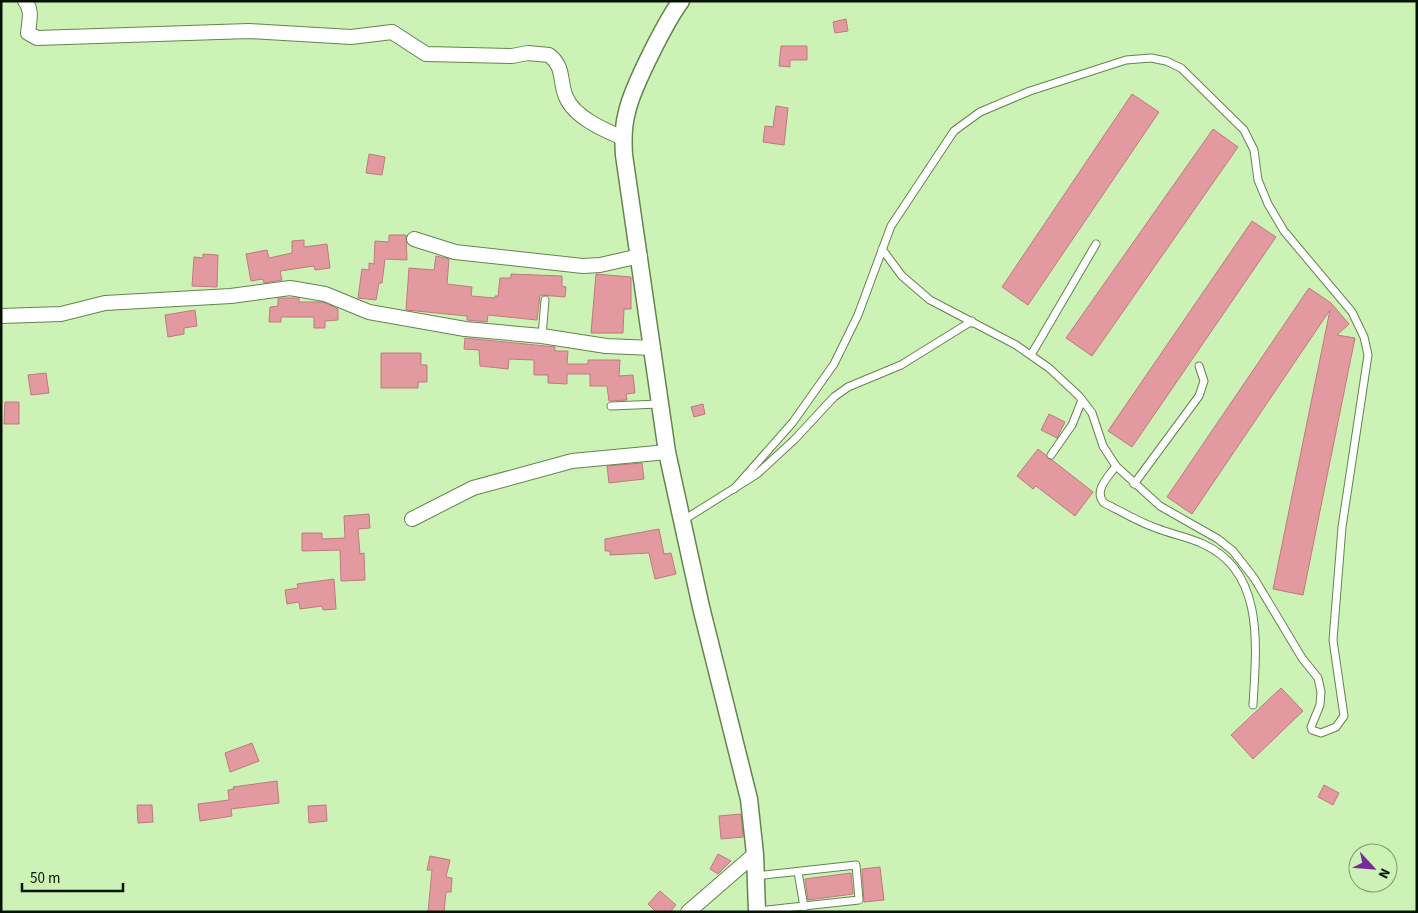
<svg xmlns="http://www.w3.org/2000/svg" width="1418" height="913" font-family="'Source Sans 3',sans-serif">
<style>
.building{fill:#e29aa0;stroke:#bf7980}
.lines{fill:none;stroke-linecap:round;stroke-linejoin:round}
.service-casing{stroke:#64844e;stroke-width:9}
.minor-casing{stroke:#64844e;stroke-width:16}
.tertiary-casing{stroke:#64844e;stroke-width:19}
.service{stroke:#fff;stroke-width:7}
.minor{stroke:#fff;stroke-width:14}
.tertiary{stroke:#fff;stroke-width:16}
</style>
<rect width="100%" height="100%" fill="#cdf2b6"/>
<g class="building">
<path d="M846 19 848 31 835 33 833 22Z"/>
<path d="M781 46H807V60H790V67L779 66Z"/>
<path d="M1132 94 1159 112 1028 305 1002 287Z"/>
<path d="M776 106 788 108 784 145 763 142 765 126 773 127Z"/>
<path d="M1213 129 1238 147 1092 356 1066 338Z"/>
<path d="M369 154 385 157 382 175 366 173Z"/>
<path d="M1252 221 1276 237 1132 447 1108 431Z"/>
<path d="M389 235H406L407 260 385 259 382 283H379L376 300 358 298 362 269 369 270V263L374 264 375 241 389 242Z"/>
<path d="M304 240V247L327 244 330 268 315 270 314 266 280 271 282 280 264 283 263 279 251 281 246 254 267 250 269 258 292 253V241Z"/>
<path d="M203 254 218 255 217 287 192 286 194 257 203 258Z"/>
<path d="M436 256 449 259 447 284 472 287 471 296 495 298V296H498L500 278H511V274L562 276V286L566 287 565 297 540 295 537 320 488 315 487 322 467 320V316L406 310 409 268 434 270Z"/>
<path d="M596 274 631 277V309H624L623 333H591Z"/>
<path d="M1309 288 1331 303 1349 324 1337 335 1355 338 1303 595 1273 589 1330 310 1192 514 1167 497Z"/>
<path d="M278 298H299V302H323L338 309V320L325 321V328H314V317H281V322H269L270 307 278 306Z"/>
<path d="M195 310 197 326 184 328V334L168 337 165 315Z"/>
<path d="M465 338 555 347V351H568L567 364H588V360H620L619 376 633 375 635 393 626 394 627 400 609 401 607 386H590V374H567V384L548 383V375H534V360L509 359 508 369 480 366 479 350 464 349Z"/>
<path d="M381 353H421V365H427V382H418V388H381Z"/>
<path d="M46 373 49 393 31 395 28 375Z"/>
<path d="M5 402H19V424H4Z"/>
<path d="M703 404 705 414 694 417 691 407Z"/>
<path d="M1049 414 1065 422 1057 438 1041 430Z"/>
<path d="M1038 449 1093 492 1075 516 1036 486 1033 489 1017 476Z"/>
<path d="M642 463 644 479 609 483 607 466Z"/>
<path d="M369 514 370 528 358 529 360 554 364 553 365 580 341 581 340 550 302 551V533H322V539L345 538 344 516Z"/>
<path d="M659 529 664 554 671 553 676 574 655 579 649 553 610 555V551H605V539Z"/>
<path d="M334 579 336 609 323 610 322 606 300 609 299 602 287 604 285 590 298 588 297 584Z"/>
<path d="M1281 688 1303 711 1253 759 1231 735Z"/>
<path d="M252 743 259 761 230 772 225 753Z"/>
<path d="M277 781 279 803 231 809 232 816 200 821 198 804 229 800 228 790 234 789 233 787Z"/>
<path d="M1324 785 1339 793 1333 805 1318 797Z"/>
<path d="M137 805H152L153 822 138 823Z"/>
<path d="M326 805 327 821 309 823 308 806Z"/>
<path d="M741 814 743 837 721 839 719 816Z"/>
<path d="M718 854 731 861 718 874 710 869Z"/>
<path d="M430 856 450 860 446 877 452 878 451 892H446L444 912H428L432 870H427Z"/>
<path d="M880 867 884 900 864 902 862 869Z"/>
<path d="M851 873 853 894 808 900 805 879Z"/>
<path d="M660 891 676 905 670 912H656L648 904Z"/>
</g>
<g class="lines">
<g class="service-casing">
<g id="service">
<path d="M542 336 545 300"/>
<path d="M1031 355 1096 244"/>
<path d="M611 406 659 404"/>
<path d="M1051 455 1072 425 1082 400"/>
<path d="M1116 466C1108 477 1093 491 1104 503 1121 511 1138 522 1156 528 1171 534 1188 537 1203 544 1266 572 1256 649 1253 705"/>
<path d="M1134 484 1199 396 1204 381 1199 366"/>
<path d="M734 489 793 422 834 364 858 315 891 226 954 131 980 112 1030 91 1126 60 1151 58 1166 61 1181 68 1244 130 1254 150 1258 180 1268 204 1284 231 1352 312 1364 337 1368 355 1342 527 1333 640 1344 716 1336 727 1321 733 1312 730 1311 727 1320 705 1321 692 1318 678 1302 658 1254 578 1233 551 1218 539 1160 506 1116 466 1103 446 1092 413 1079 396 1049 368 1016 345 930 300 902 276 882 249"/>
<path d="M682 521 757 474 794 440 834 397 848 387 901 365 972 321V323"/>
<path d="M798 872 804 907"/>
<path d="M756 876 856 865 859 900 757 911"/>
</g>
</g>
<g class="minor-casing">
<g id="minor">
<path d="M25 1C33 10 29 22 28 33L37 38 249 31 351 37 392 32 426 54 512 56 528 53 549 55C565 67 559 81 566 97 574 117 604 130 623 138"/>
<path d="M414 239 455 252 583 266 600 265 640 256"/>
<path d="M1 316 61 314 105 303 231 296 290 288 325 294 369 312 465 329 542 336 606 346 653 348"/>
<path d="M412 519 473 488 572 461 667 452"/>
<path d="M688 912 755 854"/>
</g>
</g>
<g class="tertiary-casing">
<path id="tertiary" d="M681 1C666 21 632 88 627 112 623 126 623 140 624 155L667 452 701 607 749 799 755 854 757 912"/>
</g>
<use href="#service" class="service"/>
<use href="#minor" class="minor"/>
<use href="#tertiary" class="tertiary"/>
</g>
<rect width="1418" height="913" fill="none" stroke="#071301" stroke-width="5"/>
<g transform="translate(1373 868) rotate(116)"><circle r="24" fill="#cdf2b6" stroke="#7e996e"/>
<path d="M0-4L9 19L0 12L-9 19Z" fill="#792b9c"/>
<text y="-8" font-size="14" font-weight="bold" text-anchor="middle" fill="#071301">N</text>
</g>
<path d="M22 883v8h101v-8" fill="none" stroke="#071301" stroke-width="2.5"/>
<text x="30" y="883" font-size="15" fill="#071301" stroke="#cdf2b6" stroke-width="4" paint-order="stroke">50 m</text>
</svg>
